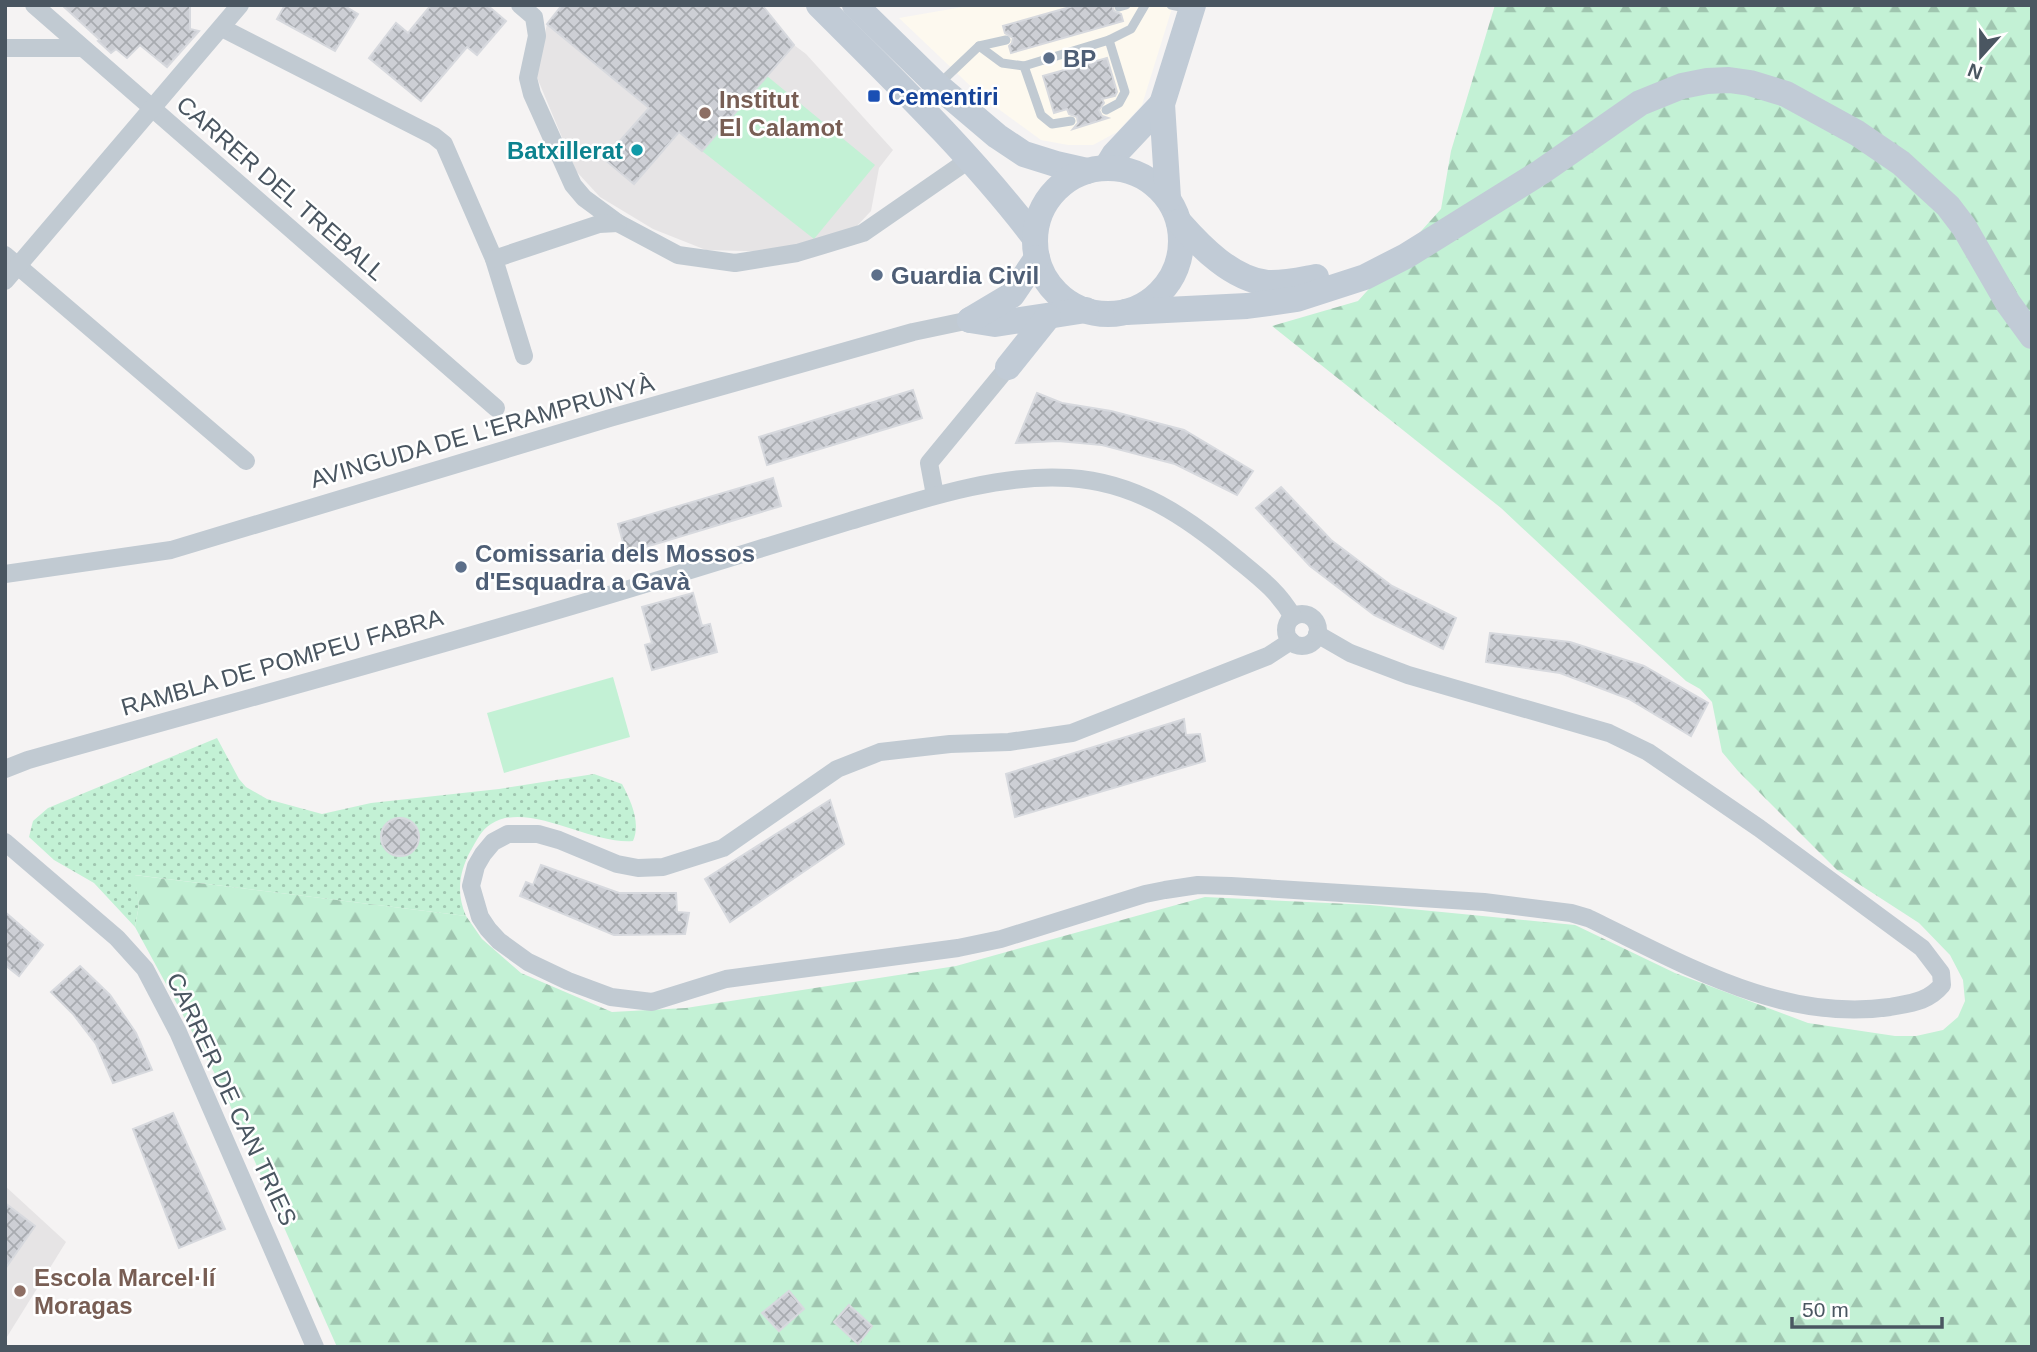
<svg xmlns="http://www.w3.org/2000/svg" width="2037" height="1352" font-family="Helvetica,sans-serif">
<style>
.commercial{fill:#fdf9ef}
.education{fill:#e6e4e5}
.grass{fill:url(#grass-dots)}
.forest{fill:url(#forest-firs)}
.pitch{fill:#c3f1d5}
.building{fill:url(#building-cross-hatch);stroke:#d7d9de;stroke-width:2}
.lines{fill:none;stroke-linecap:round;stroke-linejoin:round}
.lane{stroke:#c1cad2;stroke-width:9}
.street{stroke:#c1cad2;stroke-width:18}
.secondary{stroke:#c1cbd6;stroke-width:26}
.service-dot{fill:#5c6f8a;stroke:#fff;stroke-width:2.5}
.transit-dot{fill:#1a4fb4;stroke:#fff;stroke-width:2.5}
.education-dot{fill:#8d6e63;stroke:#fff;stroke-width:2.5}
.culture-dot{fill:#0f9aa8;stroke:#fff;stroke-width:2.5}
.labels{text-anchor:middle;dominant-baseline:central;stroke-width:5;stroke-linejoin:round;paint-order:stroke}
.service-label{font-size:24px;font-weight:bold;fill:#4e5e75;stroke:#fff;text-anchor:start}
.transit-label{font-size:24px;font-weight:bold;fill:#164399;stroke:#fff;text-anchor:start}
.education-label{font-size:24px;font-weight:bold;fill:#785e54;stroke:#fff;text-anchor:start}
.culture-label{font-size:24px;font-weight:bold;fill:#0d838f;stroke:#fff;text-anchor:end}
.street-label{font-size:24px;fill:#4a5661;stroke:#fff}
</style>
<defs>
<pattern id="grass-dots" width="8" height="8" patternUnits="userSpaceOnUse" patternTransform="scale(1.75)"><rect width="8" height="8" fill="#c3f1d5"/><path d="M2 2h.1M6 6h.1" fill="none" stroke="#a0c6b0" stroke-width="1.8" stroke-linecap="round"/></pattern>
<pattern id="forest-firs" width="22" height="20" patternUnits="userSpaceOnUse" patternTransform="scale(1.75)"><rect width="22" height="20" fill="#c3f1d5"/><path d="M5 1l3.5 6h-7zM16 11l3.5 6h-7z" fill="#a0c6b0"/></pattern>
<pattern id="building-cross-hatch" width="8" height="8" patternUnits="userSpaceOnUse" patternTransform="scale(1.75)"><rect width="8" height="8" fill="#cdcfd5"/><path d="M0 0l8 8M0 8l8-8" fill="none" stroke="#a8abb0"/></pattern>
</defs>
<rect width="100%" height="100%" fill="#f5f3f3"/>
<path class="commercial" d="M974 5H1173L1142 105 1117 132 1093 145H1068L1041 140 982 97 899 18Z"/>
<g class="education">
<path d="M562 5H762L794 45 806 54 893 150 879 168 871 211 856 227 783 252 706 250 653 229 600 197 576 171 536 75 547 24Z"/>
<path d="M5 1186 66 1242 5 1340Z"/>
</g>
<path class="grass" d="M217 738 239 779 246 787 267 799 322 814 371 803 499 789 594 774 622 784C631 801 641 823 633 841 591 845 528 800 491 824 481 830 477 840 471 850 459 872 456 893 466 916L135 875 139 905 135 927 94 883 54 860 29 837 33 821 48 808Z"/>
<path class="forest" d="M1495 5H2032V1347H337L221 1085 135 927 139 905 134 875 466 916 482 939 521 973 612 1012 686 1008 956 966 1205 897 1370 905 1575 925 1675 973 1808 1023 1895 1036H1916L1943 1030 1958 1017 1965 1001 1963 980 1950 955 1919 923 1837 870 1738 771 1722 752 1712 702 1700 689 1686 681 1501 508 1272 326 1358 301 1441 209 1451 151Z"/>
<g class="pitch">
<path d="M767 76 875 165 814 239 702 151Z"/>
<path d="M613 677 630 737 504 773 487 713Z"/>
</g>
<g class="building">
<path d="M62 5H190V29L199 31 167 67 140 45 127 58 116 49 111 53 98 41 100 40Z"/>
<path d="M285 5H343L358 14 335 51 277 19Z"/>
<path d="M431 5H487L506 21 477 55 467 47 421 101 369 58 396 23 408 33Z"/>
<path d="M562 5H762L794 45 702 151 679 132 634 184 604 159 649 108 547 24Z"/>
<path d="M1077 5H1112L1114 11 1121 14 1123 21 1011 53 1009 46 1012 43 1013 38 1005 33 1003 26Z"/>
<path d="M1107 58 1117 92 1115 96 1102 99 1104 103 1099 110 1102 116 1108 118 1073 129 1078 123 1077 117 1069 114 1067 109 1054 113 1043 76Z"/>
<path d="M913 390 922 418 767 465 759 437Z"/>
<path d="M1037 393 1062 403 1111 411 1184 430 1253 471 1237 495 1175 464 1102 445 1058 441 1016 443Z"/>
<path d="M773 478 781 506 626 553 618 524Z"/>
<path d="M1281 487 1331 540 1392 586 1456 618 1443 649 1374 615 1310 566 1256 508Z"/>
<path d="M693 593 702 626 710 624 717 652 652 670 645 645 652 643 642 607Z"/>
<path d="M1490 633 1570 642 1644 666 1708 703 1691 736 1629 699 1560 673 1486 662Z"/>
<path d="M1184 719 1186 735 1200 734 1205 761 1015 817 1006 774Z"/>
<path d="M830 800 844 844 730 922 705 879Z"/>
<circle cx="400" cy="837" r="19"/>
<path d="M541 865 619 893H676L677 912 689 913 685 934 614 935 520 896 526 882 533 885Z"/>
<path d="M5 912 43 945 19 976 5 965Z"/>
<path d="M80 966 110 995 136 1033 152 1070 113 1083 96 1044 73 1014 51 992Z"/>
<path d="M173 1113 225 1229 179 1248 133 1129Z"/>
<path d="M5 1203 35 1226 5 1269Z"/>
<path d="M789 1291 804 1309 779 1331 762 1313Z"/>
<path d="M849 1305 872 1326 858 1344 834 1322Z"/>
</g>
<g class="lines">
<g class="lane">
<path d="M1171 5 1190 9"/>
<path d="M1119 7 1126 5"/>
<path d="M1109 40 1131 29 1145 5"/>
<path d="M979 46 1002 63 1024 66"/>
<path d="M939 84 979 46 1006 40"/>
<path d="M1071 121 1052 124 1041 115 1024 66 1109 40 1125 92 1119 103 1106 110"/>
</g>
<g class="street">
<path d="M34 5 496 408"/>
<path d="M520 5 534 17 537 36 528 78 532 94 573 185 584 198 618 223 678 255 735 263 797 253 863 233 970 159"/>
<path d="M222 28 434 136 444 144 494 259 524 356"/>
<path d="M5 48H81"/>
<path d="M5 255 246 461"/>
<path d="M494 259 599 224 618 223"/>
<path d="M5 281 240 5"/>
<path d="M935 495 929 463 1008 367"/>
<path d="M5 574 171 550 610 418 913 332 970 320"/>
<circle cx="1302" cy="630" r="16"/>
<path d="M1291 641 1268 656 1072 733 1009 742 950 744 880 752 837 769 723 848 663 867 638 868 617 864 559 840 538 834H508L493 842 483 854 476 866 471 886 480 917 488 929 499 941 528 962 568 981 611 997 652 1002 726 979 958 948 1001 939 1145 894 1165 890 1198 885 1231 886 1484 902 1571 913 1588 918C1682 963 1782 1023 1890 1007 1911 1003 1928 1002 1942 985L1941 973 1922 948 1759 828 1648 752 1609 733 1408 675 1350 653 1317 634"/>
<path d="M5 769 28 760C233 702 439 647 642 585 711 564 781 542 850 521 917 501 998 473 1069 478 1136 482 1187 517 1237 559 1259 577 1279 592 1293 617"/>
<path d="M5 842 117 938 145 969 178 1032 315 1347"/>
</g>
<g class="secondary">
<path d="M819 5C894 80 971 154 1035 238"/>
<path d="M855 5 938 86 997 136 1024 154 1056 164 1087 171"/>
<path d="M1106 168 1114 155 1162 104"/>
<circle cx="1108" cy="241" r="73"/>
<path d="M1168 198 1162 104 1193 5"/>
<path d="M1179 222C1201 247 1232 279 1267 283 1284 284 1300 280 1316 277"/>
<path d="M1126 312 1247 306 1297 299 1365 277 1406 256 1541 172 1640 103 1682 86 1707 81 1729 80 1750 83 1786 94 1857 133 1901 163 1948 206 1964 227 2008 303 2032 336"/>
<path d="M970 320 995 324 1086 310"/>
<path d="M970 320 1012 295 1037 258"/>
<path d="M1008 367 1048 317"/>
</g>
</g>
<g class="service-dot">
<circle cx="1049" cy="58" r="7"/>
<circle cx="877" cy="275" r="7"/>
<circle cx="461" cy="567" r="7"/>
</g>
<rect class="transit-dot" x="867" y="89" width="14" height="14" rx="3.5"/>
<g class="education-dot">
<circle cx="705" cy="113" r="7"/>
<circle cx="20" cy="1291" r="7"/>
</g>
<circle class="culture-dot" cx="637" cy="150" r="7"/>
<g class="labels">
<g class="service-label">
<text x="1063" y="58">BP</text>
<text x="891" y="275">Guardia Civil</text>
<text x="475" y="553">Comissaria dels Mossos<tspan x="475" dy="28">d'Esquadra a Gavà</tspan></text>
</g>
<g class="transit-label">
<text x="888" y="96">Cementiri</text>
</g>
<g class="education-label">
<text x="719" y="99">Institut<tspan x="719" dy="28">El Calamot</tspan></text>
<text x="34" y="1277">Escola Marcel·lí<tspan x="34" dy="28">Moragas</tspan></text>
</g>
<g class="culture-label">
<text x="623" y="150">Batxillerat</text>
</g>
<g class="street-label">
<text transform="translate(281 188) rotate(41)">CARRER DEL TREBALL</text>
<text transform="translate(482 431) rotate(-16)">AVINGUDA DE L'ERAMPRUNYÀ</text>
<text transform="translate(282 662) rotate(-16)">RAMBLA DE POMPEU FABRA</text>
<text transform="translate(232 1099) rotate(65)">CARRER DE CAN TRIES</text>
</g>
</g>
<rect width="2037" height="1352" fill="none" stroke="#4a5661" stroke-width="14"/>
<g transform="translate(1981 56) rotate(201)" stroke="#ffffff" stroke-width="5" paint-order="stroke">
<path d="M0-5L12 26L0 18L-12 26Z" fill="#4a5661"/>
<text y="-10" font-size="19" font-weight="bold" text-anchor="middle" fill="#4a5661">N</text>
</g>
<path d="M1792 1317v10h150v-10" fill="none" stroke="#4a5661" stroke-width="3.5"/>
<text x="1802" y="1317" font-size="21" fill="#4a5661" stroke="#ffffff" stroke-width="5" paint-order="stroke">50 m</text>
</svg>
